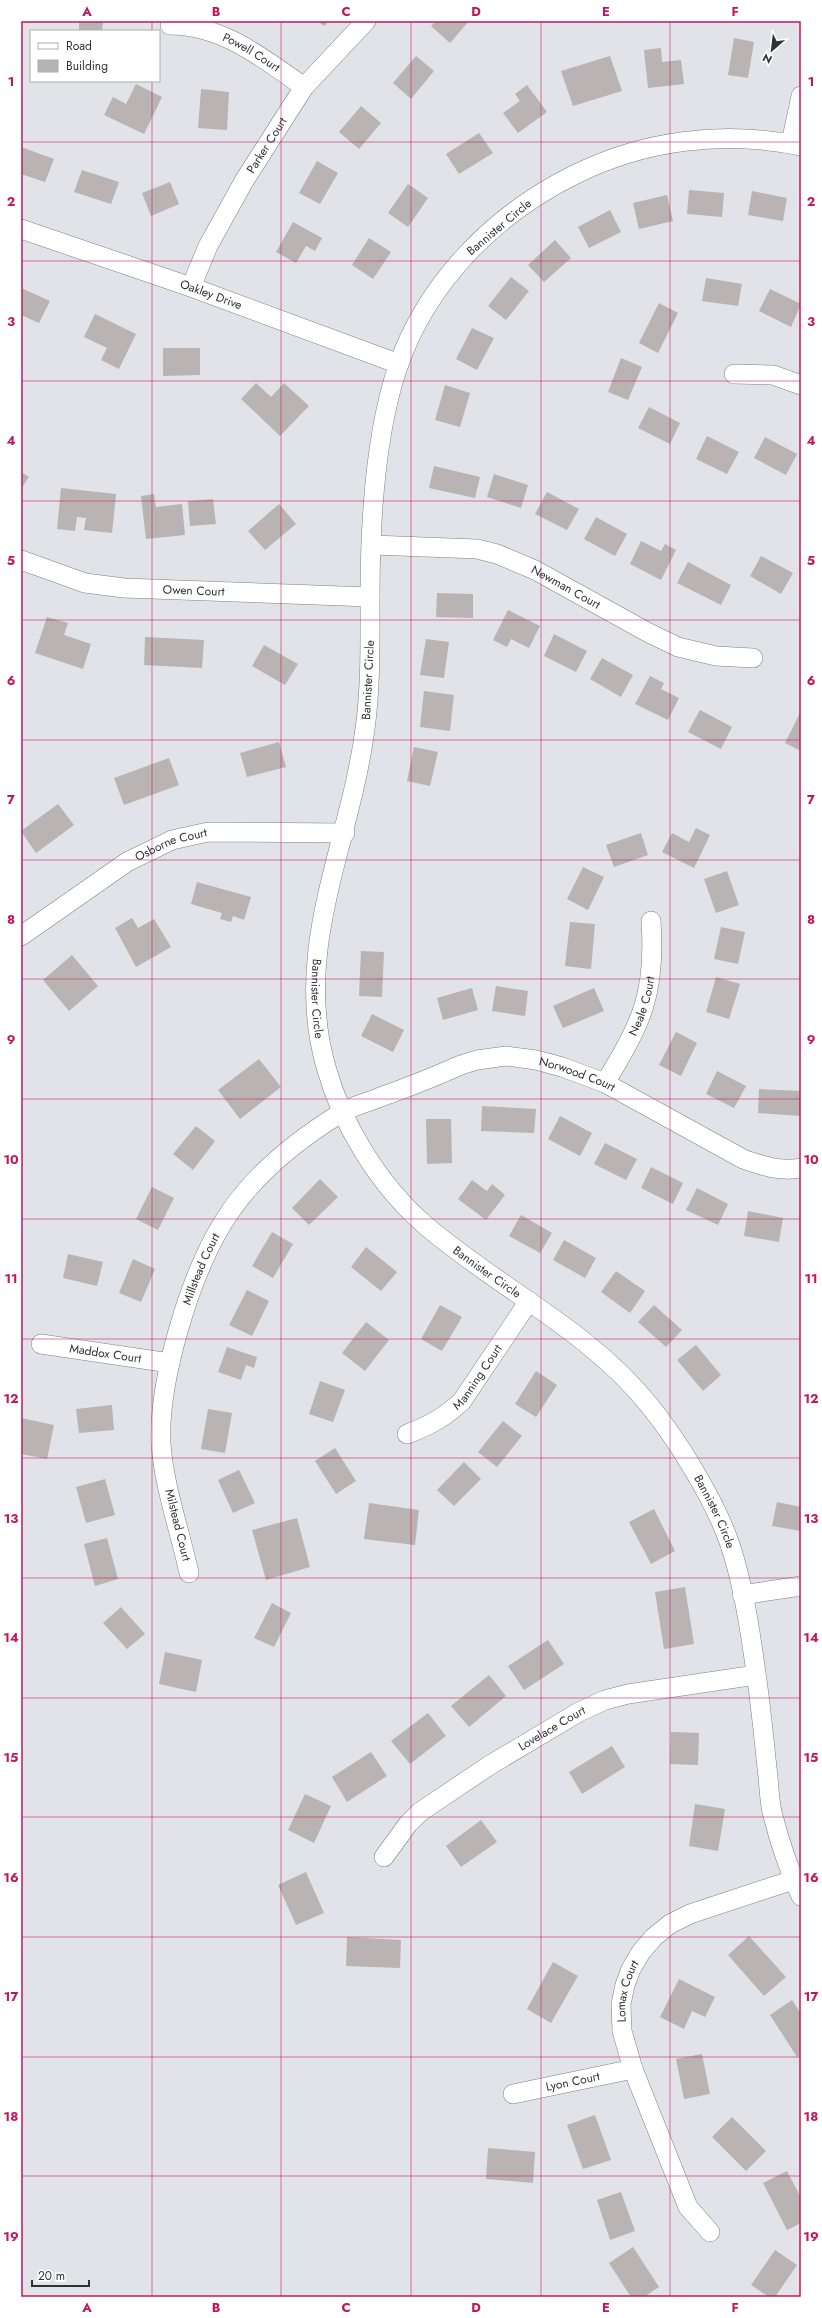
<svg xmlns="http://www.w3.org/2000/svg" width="822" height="2318" font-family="Jost,sans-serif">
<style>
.building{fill:#b9b3b3}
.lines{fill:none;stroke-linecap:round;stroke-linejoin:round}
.street-casing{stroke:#7d7f83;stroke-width:20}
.street{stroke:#fff;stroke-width:19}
.grid{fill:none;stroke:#c2185b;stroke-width:1;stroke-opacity:0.55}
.labels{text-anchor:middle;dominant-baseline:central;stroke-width:3.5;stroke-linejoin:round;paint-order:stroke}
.street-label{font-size:12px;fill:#313133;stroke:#fff}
.neatline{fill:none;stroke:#c2185b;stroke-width:1.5}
.grid-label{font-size:13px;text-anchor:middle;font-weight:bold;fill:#c2185b}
</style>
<rect width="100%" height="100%" fill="#e1e3e8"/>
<g class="building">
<path d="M79 21 103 22 102 31H79Z"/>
<path d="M316 21H328L325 26Z"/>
<path d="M436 21H469L450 43 431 26Z"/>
<path d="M734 38 754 42 748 78 728 75Z"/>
<path d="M661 48 662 62 681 60 684 84 648 88 644 50Z"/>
<path d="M416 56 434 71 411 99 393 83Z"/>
<path d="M610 56 622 91 573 106 561 71Z"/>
<path d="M136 84 162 97 144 134 104 115 113 97 126 104Z"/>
<path d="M527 85 547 112 518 133 503 113 520 101 515 94Z"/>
<path d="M201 89 229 92 227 130 198 128Z"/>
<path d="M361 106 381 123 359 149 339 132Z"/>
<path d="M479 133 493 153 459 174 446 154Z"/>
<path d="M21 147 54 159 45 182 21 174Z"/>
<path d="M317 161 338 173 320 204 299 193Z"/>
<path d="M82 170 119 182 111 204 74 192Z"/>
<path d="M170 182 179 204 151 216 142 193Z"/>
<path d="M408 184 428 198 408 227 388 213Z"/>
<path d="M689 190 724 193 722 217 687 214Z"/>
<path d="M752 191 787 198 783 221 748 215Z"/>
<path d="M667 195 673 221 639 229 633 203Z"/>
<path d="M610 210 621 232 589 248 578 227Z"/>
<path d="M293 222 322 238 315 251 306 246 296 263 276 252Z"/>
<path d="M369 238 391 252 373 279 352 265Z"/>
<path d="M555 240 571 258 544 282 528 265Z"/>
<path d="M511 277 529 291 506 320 488 306Z"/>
<path d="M706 278 742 284 738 306 702 301Z"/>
<path d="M21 288 50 301 39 323 21 315Z"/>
<path d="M770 289 801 304 791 327 759 311Z"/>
<path d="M659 303 678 313 658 353 639 343Z"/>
<path d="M95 314 136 334 119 369 101 360 107 348 84 337Z"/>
<path d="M472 328 494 338 477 370 456 359Z"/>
<path d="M163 348H200V375L163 376Z"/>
<path d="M621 358 642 367 628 400 608 392Z"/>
<path d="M256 383 271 397 284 383 309 406 280 436 241 399Z"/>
<path d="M445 385 470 393 460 427 435 420Z"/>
<path d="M649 407 680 423 670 444 638 428Z"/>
<path d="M707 436 739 452 727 474 696 459Z"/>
<path d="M765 437 797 454 786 475 754 458Z"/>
<path d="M434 466 480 477 475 498 429 488Z"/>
<path d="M21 472 29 477 21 489Z"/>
<path d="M494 474 528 485 521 508 487 497Z"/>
<path d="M61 488 116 494 112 533 84 530 86 518 77 517 75 531 57 529Z"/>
<path d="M547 492 579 509 567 530 535 514Z"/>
<path d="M154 494 156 507 182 504 185 535 146 539 141 496Z"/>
<path d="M213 499 216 524 190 526 188 501Z"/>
<path d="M279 504 296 524 265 550 248 531Z"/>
<path d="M596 517 627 534 615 556 584 539Z"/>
<path d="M641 541 661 551 665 544 676 550 661 580 630 564Z"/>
<path d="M761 556 793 573 781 594 750 576Z"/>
<path d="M688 562 731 585 721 605 677 583Z"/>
<path d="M437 593 473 594V618L436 617Z"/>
<path d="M508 610 540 626 529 648 511 639 507 647 493 640Z"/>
<path d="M47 617 68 623 64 635 91 644 83 669 35 653Z"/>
<path d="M554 634 587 651 576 672 544 656Z"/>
<path d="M145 637 204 640 202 668 144 665Z"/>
<path d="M426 639 449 642 444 678 420 675Z"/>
<path d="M264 645 298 664 285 685 252 666Z"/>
<path d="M602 658 633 675 621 697 590 679Z"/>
<path d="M650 676 664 683 661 689 679 698 668 720 635 704Z"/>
<path d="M424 691 454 695 450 731 420 727Z"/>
<path d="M700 710 732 727 721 749 688 732Z"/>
<path d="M801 711V751L785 743Z"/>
<path d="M279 742 286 767 247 777 240 753Z"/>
<path d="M414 747 438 752 430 786 407 781Z"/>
<path d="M169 758 179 785 124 805 114 778Z"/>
<path d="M58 804 74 825 36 853 21 831Z"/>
<path d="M696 828 710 835 694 868 662 852 672 833 689 842Z"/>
<path d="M641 833 648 855 614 867 606 845Z"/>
<path d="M583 867 604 877 588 910 567 899Z"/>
<path d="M727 871 739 905 716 913 704 879Z"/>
<path d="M197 882 251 897 244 920 233 916 231 922 220 919 222 913 191 904Z"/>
<path d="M132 918 138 928 154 919 171 947 136 967 115 928Z"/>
<path d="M570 922 595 924 591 969 565 966Z"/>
<path d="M721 927 745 932 738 964 714 959Z"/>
<path d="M361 951 384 952 382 997 359 996Z"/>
<path d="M72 955 98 986 69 1011 43 980Z"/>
<path d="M716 977 740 984 729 1019 706 1012Z"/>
<path d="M496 986 528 991 525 1016 492 1011Z"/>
<path d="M472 988 478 1010 443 1020 437 998Z"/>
<path d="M594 988 604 1011 563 1028 553 1006Z"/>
<path d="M372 1014 404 1030 393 1052 361 1036Z"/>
<path d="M676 1032 697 1043 681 1076 659 1065Z"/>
<path d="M259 1059 281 1087 240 1119 218 1090Z"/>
<path d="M717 1071 746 1086 734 1108 706 1094Z"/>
<path d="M759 1089 801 1091V1116L758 1113Z"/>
<path d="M482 1106 536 1109 534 1133 481 1131Z"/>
<path d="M560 1116 592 1133 580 1156 548 1139Z"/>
<path d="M426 1119H451L452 1163 427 1164Z"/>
<path d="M196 1126 215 1141 193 1170 173 1154Z"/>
<path d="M605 1143 637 1159 626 1180 594 1164Z"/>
<path d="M651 1167 683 1183 673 1204 641 1188Z"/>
<path d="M320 1179 338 1197 309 1225 292 1208Z"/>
<path d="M472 1180 487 1191 492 1184 505 1195 486 1220 458 1199Z"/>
<path d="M152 1187 174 1198 158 1230 136 1219Z"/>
<path d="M697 1188 728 1204 718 1225 686 1210Z"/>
<path d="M748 1211 783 1218 779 1242 744 1236Z"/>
<path d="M521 1215 552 1233 540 1253 509 1236Z"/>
<path d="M272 1232 293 1244 273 1278 252 1266Z"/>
<path d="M564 1240 596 1258 585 1278 553 1260Z"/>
<path d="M366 1247 397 1272 381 1291 351 1267Z"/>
<path d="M68 1254 103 1262 97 1286 63 1278Z"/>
<path d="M133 1259 155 1269 141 1302 119 1293Z"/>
<path d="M616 1271 645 1291 630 1313 601 1292Z"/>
<path d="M247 1290 269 1301 252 1336 229 1325Z"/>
<path d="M440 1305 462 1317 442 1351 421 1339Z"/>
<path d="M654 1305 682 1330 666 1347 638 1322Z"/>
<path d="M366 1322 389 1340 365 1371 342 1353Z"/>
<path d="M696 1345 721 1375 703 1391 677 1360Z"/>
<path d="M227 1347 257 1357 254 1368 246 1365 241 1380 218 1372Z"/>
<path d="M536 1371 557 1385 536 1417 515 1404Z"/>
<path d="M320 1381 345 1390 333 1422 309 1414Z"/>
<path d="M112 1405 114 1430 79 1433 76 1409Z"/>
<path d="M208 1409 232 1413 225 1453 201 1449Z"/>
<path d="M21 1418 54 1425 47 1459 21 1454Z"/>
<path d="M503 1421 522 1436 497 1467 478 1452Z"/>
<path d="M335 1448 356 1481 336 1494 315 1461Z"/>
<path d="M464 1462 481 1479 454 1506 437 1490Z"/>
<path d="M239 1470 255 1503 233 1513 218 1480Z"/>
<path d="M105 1479 115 1515 86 1523 76 1487Z"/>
<path d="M777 1502 801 1507V1531L772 1526Z"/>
<path d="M369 1503 419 1510 415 1545 364 1539Z"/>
<path d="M654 1509 675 1551 651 1564 629 1522Z"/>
<path d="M297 1518 310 1567 266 1580 252 1530Z"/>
<path d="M107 1538 118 1579 95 1586 84 1544Z"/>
<path d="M685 1587 694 1644 664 1649 655 1592Z"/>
<path d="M272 1603 291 1613 274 1647 254 1638Z"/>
<path d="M121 1607 145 1634 127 1649 103 1623Z"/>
<path d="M548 1640 564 1664 524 1690 508 1666Z"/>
<path d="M165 1652 202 1660 196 1692 159 1684Z"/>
<path d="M489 1675 506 1696 469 1727 451 1706Z"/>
<path d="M428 1713 446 1736 410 1764 391 1741Z"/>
<path d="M671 1732 699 1733 698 1765 670 1764Z"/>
<path d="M612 1746 625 1767 582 1794 569 1772Z"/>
<path d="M371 1752 387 1776 347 1802 332 1777Z"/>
<path d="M305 1794 331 1806 314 1843 288 1830Z"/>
<path d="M695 1804 725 1809 718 1851 689 1846Z"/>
<path d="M481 1820 497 1842 461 1867 446 1846Z"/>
<path d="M306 1872 324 1913 296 1925 278 1885Z"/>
<path d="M749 1936 786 1977 764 1996 728 1955Z"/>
<path d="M347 1937 401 1940 400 1968 346 1966Z"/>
<path d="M553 1962 578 1976 551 2023 527 2009Z"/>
<path d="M679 1979 715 1997 705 2017 692 2011 684 2029 660 2017Z"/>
<path d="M792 2000 801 2014V2054L797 2057 770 2015Z"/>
<path d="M702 2054 710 2094 684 2099 676 2059Z"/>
<path d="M595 2115 611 2160 583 2169 567 2125Z"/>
<path d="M732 2117 766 2151 746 2171 712 2137Z"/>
<path d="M488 2148 535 2152 533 2183 486 2179Z"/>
<path d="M787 2171 801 2198V2223L787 2230 763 2183Z"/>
<path d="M621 2192 635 2231 610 2240 597 2200Z"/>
<path d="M633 2247 659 2287 644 2297H631L609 2263Z"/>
<path d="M775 2250 797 2265 775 2297H769L751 2285Z"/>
</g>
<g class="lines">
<g class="street-casing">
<g id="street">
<path id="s1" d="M170 25C222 25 263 58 304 87"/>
<path d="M791 143 801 96"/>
<path id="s2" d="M801 146C724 130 644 140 574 175 495 214 428 281 398 366 375 434 370 524 370 596 370 641 371 685 365 729 350 845 292 948 326 1067 342 1125 379 1185 425 1225 498 1288 588 1329 649 1405 677 1439 713 1498 728 1539 743 1580 751 1636 757 1680 761 1709 764 1739 767 1768 769 1783 769 1798 772 1812 779 1840 789 1870 801 1896"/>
<path id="s3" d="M21 229 191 287 399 364"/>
<path id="s4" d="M191 287 208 246 244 181 304 87 366 21"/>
<path d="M734 374 773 375 801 385"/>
<path id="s5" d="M372 545 477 549 497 554 535 570 647 632 678 647 716 656 753 658"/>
<path id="s6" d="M21 560 85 583 124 588 370 597"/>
<path id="s7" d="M21 936 127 862 172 840 208 832 345 833"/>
<path id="s8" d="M605 1083C642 1022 656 994 651 921"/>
<path id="s9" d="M41 1344 170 1363"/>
<path id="s10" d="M407 1434C429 1426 445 1417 462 1401L529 1301"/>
<path id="s11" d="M189 1573C180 1531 164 1487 161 1444 158 1381 190 1275 224 1221 252 1176 297 1140 341 1113 352 1106 366 1103 378 1098 406 1088 434 1077 461 1065L477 1060 506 1056 536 1060 562 1067 605 1083 743 1159C763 1166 780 1172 801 1168"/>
<path d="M742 1595 801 1586"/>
<path id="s12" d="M384 1857 408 1824 420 1812 490 1765 579 1712 605 1700 628 1694 756 1675"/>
<path id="s13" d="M513 2094 633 2069"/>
<path id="s14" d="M710 2232 688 2207 633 2069 622 2031 621 2004 625 1985 631 1969 641 1952 654 1937 670 1924 690 1914 793 1880"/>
</g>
</g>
<use href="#street" class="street"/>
</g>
<path class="grid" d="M152 21V31M281 21V2297M411 21V2297M541 21V2297M670 21V2297M152 81V2297M21 142H801M21 261H801M21 381H801M21 501H801M21 620H801M21 740H801M21 860H801M21 979H801M21 1099H801M21 1219H801M21 1339H801M21 1458H801M21 1578H801M21 1698H801M21 1817H801M21 1937H801M21 2057H801M21 2176H801"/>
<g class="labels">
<g class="street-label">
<text stroke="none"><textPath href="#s1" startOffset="87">Powell Court</textPath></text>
<text stroke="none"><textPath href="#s4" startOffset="161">Parker Court</textPath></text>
<text transform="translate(499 227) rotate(-40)">Bannister Circle</text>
<text stroke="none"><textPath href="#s3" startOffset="201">Oakley Drive</textPath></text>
<text stroke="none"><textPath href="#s5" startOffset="202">Newman Court</textPath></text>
<text stroke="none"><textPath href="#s6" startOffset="177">Owen Court</textPath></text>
<text transform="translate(368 680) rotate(-87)">Bannister Circle</text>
<text stroke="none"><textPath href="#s7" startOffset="177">Osborne Court</textPath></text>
<text stroke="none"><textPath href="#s2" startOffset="1140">Bannister Circle</textPath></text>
<text stroke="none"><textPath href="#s8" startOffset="86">Neale Court</textPath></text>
<text stroke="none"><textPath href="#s11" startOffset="776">Norwood Court</textPath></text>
<text stroke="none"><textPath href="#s11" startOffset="313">Millstead Court</textPath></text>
<text stroke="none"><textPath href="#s2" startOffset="1476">Bannister Circle</textPath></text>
<text stroke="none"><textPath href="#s9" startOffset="65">Maddox Court</textPath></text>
<text stroke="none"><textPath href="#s10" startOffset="93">Manning Court</textPath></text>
<text stroke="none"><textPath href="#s2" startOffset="1812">Bannister Circle</textPath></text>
<text transform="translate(178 1525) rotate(76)">Milstead Court</text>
<text stroke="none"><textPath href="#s12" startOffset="214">Lovelace Court</textPath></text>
<text stroke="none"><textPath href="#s14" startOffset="262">Lomax Court</textPath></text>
<text stroke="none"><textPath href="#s13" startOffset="61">Lyon Court</textPath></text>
</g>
</g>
<rect width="822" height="2318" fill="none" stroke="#ffffff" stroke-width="44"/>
<rect x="30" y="30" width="130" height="52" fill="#ffffff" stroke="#adadad"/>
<rect x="38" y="43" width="20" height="6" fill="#ffffff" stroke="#adadad"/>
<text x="66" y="50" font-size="12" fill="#313133">Road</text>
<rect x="38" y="60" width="20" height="12" fill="#b9b3b3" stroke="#adadad"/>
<text x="66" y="70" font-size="12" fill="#313133">Building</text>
<g transform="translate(772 50) rotate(208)" stroke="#ffffff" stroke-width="3" paint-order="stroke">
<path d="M0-3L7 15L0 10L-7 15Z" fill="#313133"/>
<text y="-6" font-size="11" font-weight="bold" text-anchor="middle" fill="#313133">N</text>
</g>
<path d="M32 2280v6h57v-6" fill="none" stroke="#313133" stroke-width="2"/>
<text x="38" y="2280" font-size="12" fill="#313133" stroke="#ffffff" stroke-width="3" paint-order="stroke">20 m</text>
<rect x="22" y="22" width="778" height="2274" class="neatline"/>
<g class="grid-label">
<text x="87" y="16">A</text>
<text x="216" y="16">B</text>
<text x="346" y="16">C</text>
<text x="476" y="16">D</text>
<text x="606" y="16">E</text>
<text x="735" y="16">F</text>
<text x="11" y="86">1</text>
<text x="811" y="86">1</text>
<text x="11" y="206">2</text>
<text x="811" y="206">2</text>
<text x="11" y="326">3</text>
<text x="811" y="326">3</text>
<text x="11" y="445">4</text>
<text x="811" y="445">4</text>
<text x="11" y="565">5</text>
<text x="811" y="565">5</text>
<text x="11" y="685">6</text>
<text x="811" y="685">6</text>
<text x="11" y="804">7</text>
<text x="811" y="804">7</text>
<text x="11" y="924">8</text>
<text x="811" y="924">8</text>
<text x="11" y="1044">9</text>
<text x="811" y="1044">9</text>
<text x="11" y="1164">10</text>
<text x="811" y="1164">10</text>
<text x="11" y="1283">11</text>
<text x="811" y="1283">11</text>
<text x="11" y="1403">12</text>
<text x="811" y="1403">12</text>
<text x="11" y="1523">13</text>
<text x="811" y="1523">13</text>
<text x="11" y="1642">14</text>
<text x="811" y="1642">14</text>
<text x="11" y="1762">15</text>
<text x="811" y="1762">15</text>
<text x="11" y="1882">16</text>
<text x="811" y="1882">16</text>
<text x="11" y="2001">17</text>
<text x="811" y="2001">17</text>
<text x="11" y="2121">18</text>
<text x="811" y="2121">18</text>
<text x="11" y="2241">19</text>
<text x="811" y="2241">19</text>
<text x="87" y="2312">A</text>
<text x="216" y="2312">B</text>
<text x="346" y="2312">C</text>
<text x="476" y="2312">D</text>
<text x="606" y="2312">E</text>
<text x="735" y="2312">F</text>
</g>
</svg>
